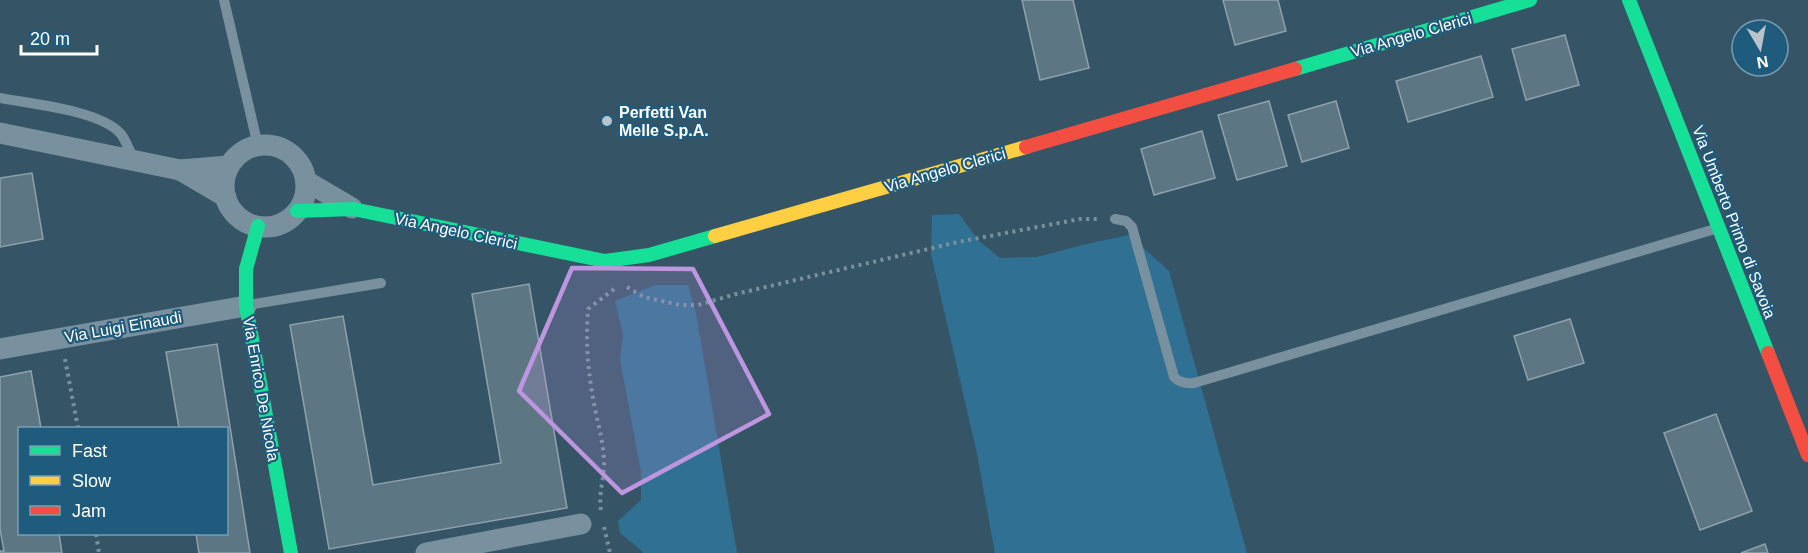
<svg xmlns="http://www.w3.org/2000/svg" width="1808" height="553" font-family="Arial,sans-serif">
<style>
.green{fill:#307092}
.building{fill:#5d7684;stroke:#8ea1ad;stroke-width:1.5}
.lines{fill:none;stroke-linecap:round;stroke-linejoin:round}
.path{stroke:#79919e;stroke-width:4;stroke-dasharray:3 4.5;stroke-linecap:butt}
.lane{stroke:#79919e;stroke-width:10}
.street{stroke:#79919e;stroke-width:21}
.fast{stroke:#16e098;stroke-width:14}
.slow{stroke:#ffcf43;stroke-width:14}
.jam{stroke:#f24e42;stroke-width:14}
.marked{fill:#bd96df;fill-opacity:0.2;stroke:#bd96df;stroke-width:4.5;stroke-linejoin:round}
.poi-dot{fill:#b8c4ca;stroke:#1f5b7d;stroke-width:2}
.labels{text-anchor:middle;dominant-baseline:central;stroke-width:4.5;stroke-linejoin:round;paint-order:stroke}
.street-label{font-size:16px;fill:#fff;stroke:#1f5b7d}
.poi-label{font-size:16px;font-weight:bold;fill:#fff;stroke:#1f5b7d;text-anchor:start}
</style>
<rect width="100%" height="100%" fill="#355567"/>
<g class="green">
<path d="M959 214 978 240 1000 258 1037 257 1082 245 1129 235 1169 271 1247 553H995L977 454 931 254 932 215Z"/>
<path d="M655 285H688L696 313 737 553H643L642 551 620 533 618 521 641 500V472L620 359 623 334 615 301Z"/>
</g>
<g class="building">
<path d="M1022 0H1073L1089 68 1040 80Z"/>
<path d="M1223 0H1278L1286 31 1235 45Z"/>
<path d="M1565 35 1579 85 1526 100 1512 49Z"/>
<path d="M1481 56 1493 97 1408 122 1396 81Z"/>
<path d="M1269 101 1287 166 1237 180 1218 115Z"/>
<path d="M1336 101 1349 148 1302 162 1288 115Z"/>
<path d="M1202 131 1215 178 1154 195 1141 149Z"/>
<path d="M32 173 43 239 0 247V178Z"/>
<path d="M529 284 567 508 329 549 290 325 343 316 373 485 501 463 472 294Z"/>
<path d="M1570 319 1584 363 1528 380 1514 336Z"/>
<path d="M217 344 250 553H199L196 534H226V428H179L166 352Z"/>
<path d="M31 371 41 428H20V534H59L62 553H0V551H4L0 529V377Z"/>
<path d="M1716 414 1752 511 1700 530 1664 433Z"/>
<path d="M1765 544 1768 553H1741Z"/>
</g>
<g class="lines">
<g class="path">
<path d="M627 287 644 297 680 305H698L736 294 958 242 1080 219H1098"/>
<path d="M65 359 78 428"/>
<path d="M601 510C598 493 605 477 604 460 603 437 595 414 592 392 587 362 586 339 588 309L614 289"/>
<path d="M604 527 610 553"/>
<path d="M96 534 99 553"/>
</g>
<g class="lane">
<path d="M224 0 258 146"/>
<path d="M0 98C31 104 100 110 121 134 126 141 130 152 134 159"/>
<path d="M1115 219 1126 221 1132 227 1174 377C1180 383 1186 384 1194 383L1715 229"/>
<path d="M248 305 381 283"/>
</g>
<g class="street">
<path d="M0 133 180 170 229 166"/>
<circle cx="265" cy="186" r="41"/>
<path d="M180 170 226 197"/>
<path d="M306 181 352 208"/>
<path d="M0 349 246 306"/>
<path d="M426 553 581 524"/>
</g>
<g class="fast">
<path d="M1629 0 1768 353"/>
<path d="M1295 69 1530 0"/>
<path d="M297 211 353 209 605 261 649 255 715 236"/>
<path d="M258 226 246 269V306L291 553"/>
</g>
<path class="slow" d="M715 236 1026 147"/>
<g class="jam">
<path d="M1026 147 1295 69"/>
<path d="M1768 353 1808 455"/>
</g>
</g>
<path class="marked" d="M572 268 693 269 769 414 622 493 519 391Z"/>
<circle class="poi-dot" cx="607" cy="121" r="6"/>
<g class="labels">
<g class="street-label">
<text transform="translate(1411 35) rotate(-16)">Via Angelo Clerici</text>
<text transform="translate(945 170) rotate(-16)">Via Angelo Clerici</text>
<text transform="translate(1734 222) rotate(69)">Via Umberto Primo di Savoia</text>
<text transform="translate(456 231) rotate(12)">Via Angelo Clerici</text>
<text transform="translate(123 327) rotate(-10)">Via Luigi Einaudi</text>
<text transform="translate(261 389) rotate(80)">Via Enrico De Nicola</text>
</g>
<g class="poi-label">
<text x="619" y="112">Perfetti Van<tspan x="619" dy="18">Melle S.p.A.</tspan></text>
</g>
</g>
<rect x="18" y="427" width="210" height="108" fill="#1f5b7d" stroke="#799db1" stroke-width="1.5"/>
<rect x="30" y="446" width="30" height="9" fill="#16e098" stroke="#799db1" stroke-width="1.5"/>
<text x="72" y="457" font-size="18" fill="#ffffff">Fast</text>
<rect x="30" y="476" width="30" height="9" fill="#ffcf43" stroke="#799db1" stroke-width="1.5"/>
<text x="72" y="487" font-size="18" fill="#ffffff">Slow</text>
<rect x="30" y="506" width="30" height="9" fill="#f24e42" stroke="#799db1" stroke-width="1.5"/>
<text x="72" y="517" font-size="18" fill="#ffffff">Jam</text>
<g transform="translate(1760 48) rotate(170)"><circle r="28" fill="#1f5b7d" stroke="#799db1" stroke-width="1.5"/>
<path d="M0-4.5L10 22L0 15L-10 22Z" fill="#b8c4ca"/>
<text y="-9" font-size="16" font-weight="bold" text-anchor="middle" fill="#ffffff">N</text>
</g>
<path d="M21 45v9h76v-9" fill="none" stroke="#ffffff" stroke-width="3"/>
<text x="30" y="45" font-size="18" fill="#ffffff" stroke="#1f5b7d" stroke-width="4.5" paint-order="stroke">20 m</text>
</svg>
